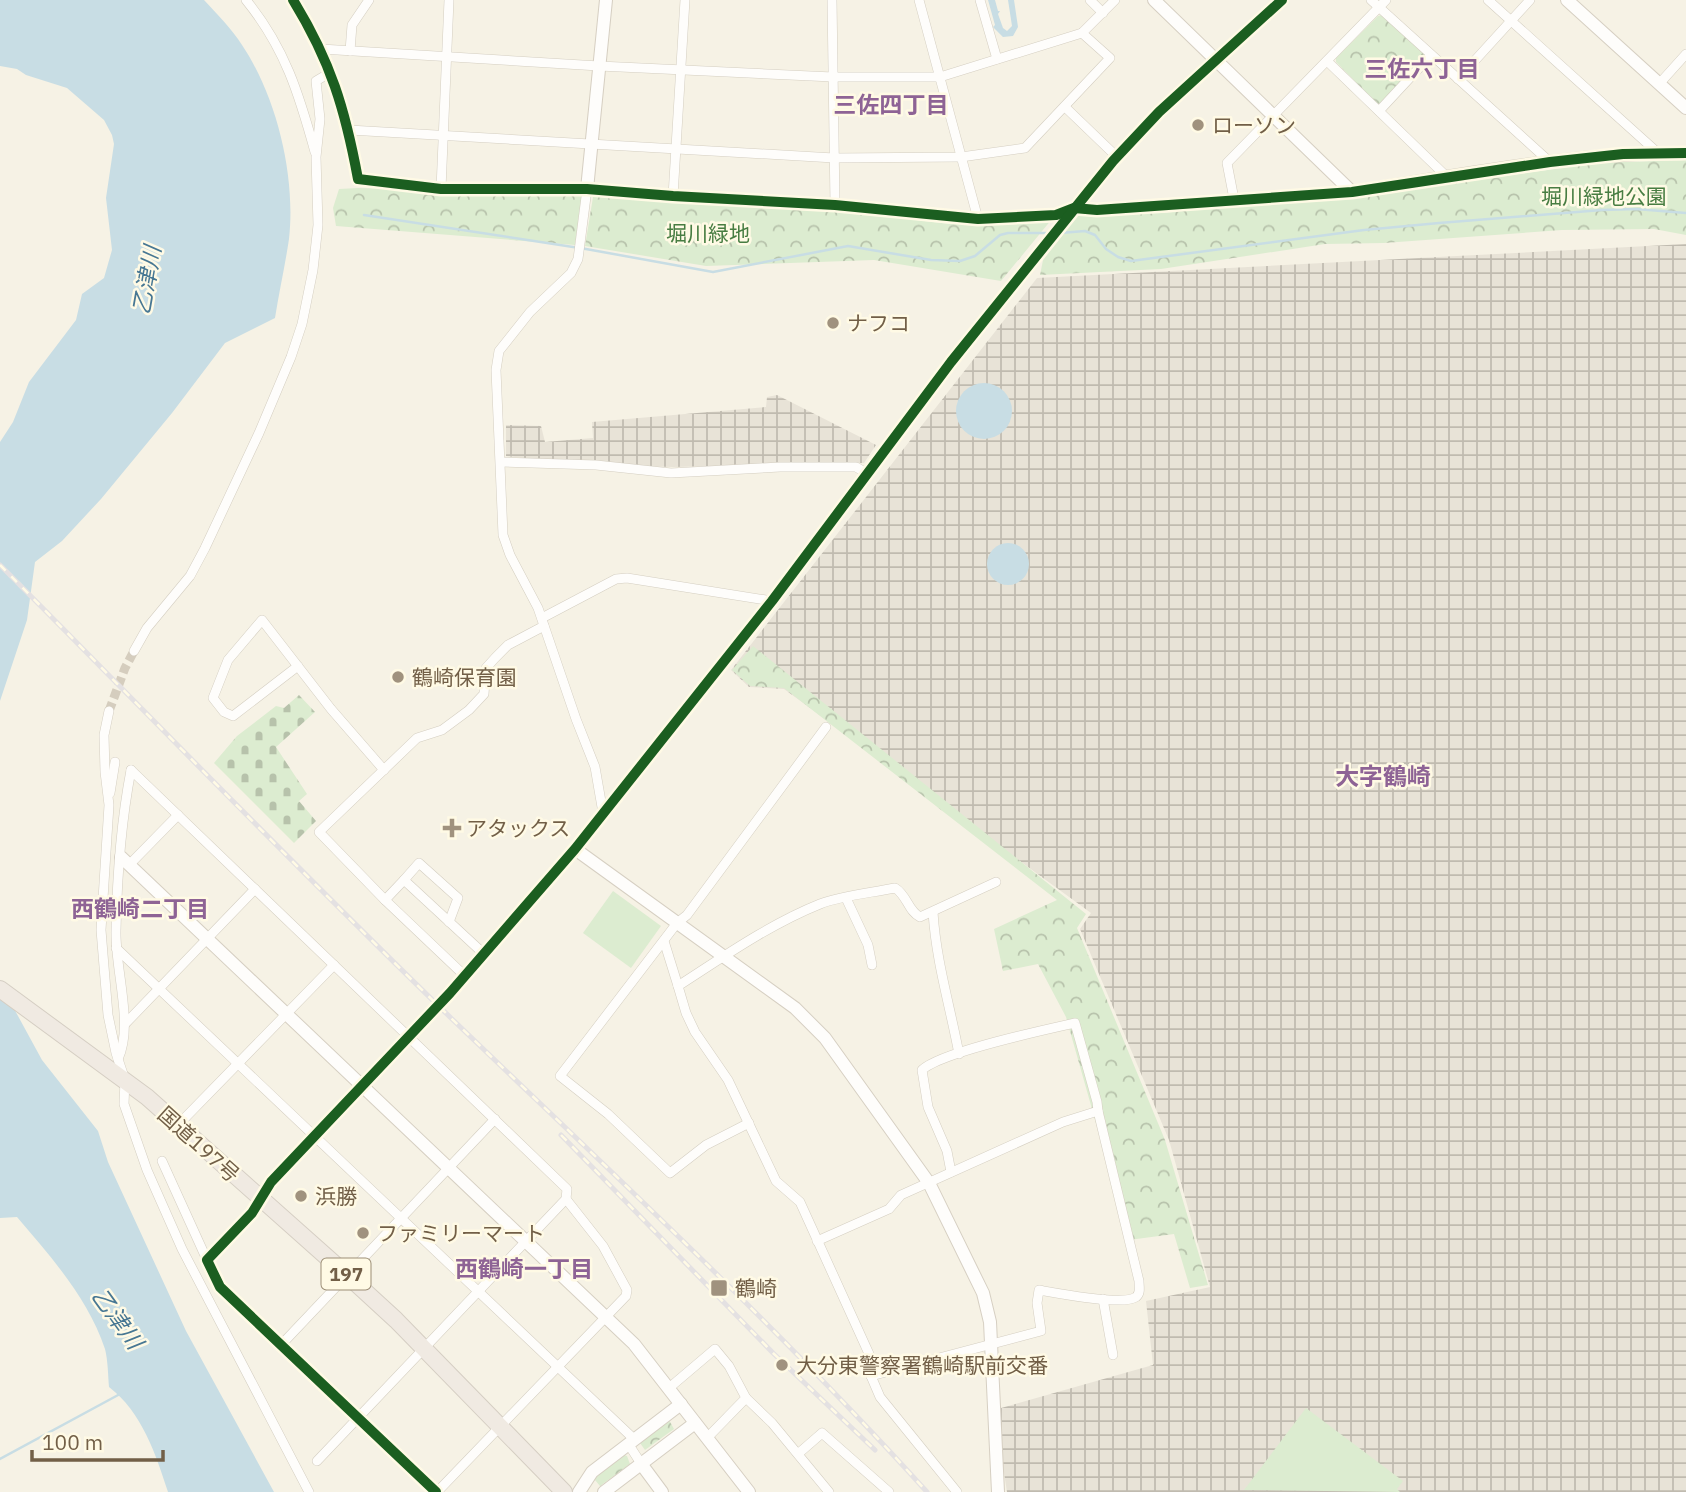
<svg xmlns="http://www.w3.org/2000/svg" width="1686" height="1492" font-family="'IBM Plex Sans','Noto Sans JP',sans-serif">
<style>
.industrial{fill:url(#industrial-grid)}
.forest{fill:url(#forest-crowns)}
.cemetery{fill:url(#cemetery-stones)}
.garden{fill:#dcecd0}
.water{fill:#c8dde4}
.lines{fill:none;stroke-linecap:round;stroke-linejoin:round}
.stream{stroke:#c8dde4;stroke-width:2.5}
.street-tunnel{stroke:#d5cdbe;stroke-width:9;stroke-dasharray:9 4.5;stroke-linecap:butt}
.street-casing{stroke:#d4cec1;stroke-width:10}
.secondary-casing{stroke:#d6cfc2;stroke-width:14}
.highway-casing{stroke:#d5cec3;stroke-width:18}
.street{stroke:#fefdfb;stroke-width:9}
.secondary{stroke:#fefdfb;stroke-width:12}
.highway{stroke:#f0eae2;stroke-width:16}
.rail-casing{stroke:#e4e1e2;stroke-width:5}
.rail{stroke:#fffae5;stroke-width:2.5;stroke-dasharray:8;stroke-linecap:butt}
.cycleway-casing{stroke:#fffae5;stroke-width:15}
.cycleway{stroke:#1b5e20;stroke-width:10}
.poi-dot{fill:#a0927e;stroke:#fffae5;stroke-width:2.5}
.labels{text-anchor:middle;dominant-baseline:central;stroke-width:5;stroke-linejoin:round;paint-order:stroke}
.shield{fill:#fffae5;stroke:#9c8e76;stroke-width:2}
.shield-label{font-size:19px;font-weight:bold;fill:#725f47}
.poi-label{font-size:21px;fill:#725f47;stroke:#fffae5;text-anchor:start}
.park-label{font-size:21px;fill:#487d42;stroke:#fffae5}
.street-label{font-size:21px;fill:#725f47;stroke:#fffae5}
.neighbourhood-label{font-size:23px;font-weight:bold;fill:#8e6395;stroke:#fffae5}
.water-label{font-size:23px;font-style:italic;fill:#477793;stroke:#fffae5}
.quarter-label{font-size:24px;font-weight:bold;fill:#8e6395;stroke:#fffae5}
</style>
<defs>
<pattern id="industrial-grid" width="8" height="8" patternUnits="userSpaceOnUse" patternTransform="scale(1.75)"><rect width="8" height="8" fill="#e8e3d7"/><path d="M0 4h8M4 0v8" fill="none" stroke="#c0bbb0"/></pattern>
<pattern id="forest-crowns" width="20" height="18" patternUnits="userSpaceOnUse" patternTransform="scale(1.75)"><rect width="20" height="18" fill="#dcecd0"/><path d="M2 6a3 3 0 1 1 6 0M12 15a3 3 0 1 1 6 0" fill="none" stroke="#b7c2ab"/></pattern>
<pattern id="cemetery-stones" width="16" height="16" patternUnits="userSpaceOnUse" patternTransform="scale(1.75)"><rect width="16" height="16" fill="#dcecd0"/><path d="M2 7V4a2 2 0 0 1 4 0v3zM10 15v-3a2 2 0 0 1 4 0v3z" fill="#b7c2ab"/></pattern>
</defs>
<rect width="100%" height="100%" fill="#f6f2e5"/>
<g class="industrial">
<path d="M1686 244V1492H1007L994 1410 1153 1365 1146 1301 1210 1287 1169 1140 1080 929 1091 913 784 689 749 687 731 670 1037 278Z"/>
<path d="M777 395 876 445 864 463 673 467 593 465 506 456V425L541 426 545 442 593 438 592 422 766 407 767 397Z"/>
</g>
<g class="forest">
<path d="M1382 15 1425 54V58L1382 103 1377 104 1336 62V58L1378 16Z"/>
<path d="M1686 160V235L1654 229 1562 230 1384 243 1325 244 1161 269 1040 275 1043 260 1078 215 1164 213 1282 199 1398 191 1596 163Z"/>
<path d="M358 188 582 193V200L575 245 336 226 333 208 339 189Z"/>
<path d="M595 195 798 206 950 224H986L1052 219 1001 281 874 260 706 266 585 246 593 197Z"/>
<path d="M753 646 1086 914 1077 928 1165 1140 1208 1285 1190 1288 1174 1234 1129 1240 1066 1017 1038 964 1003 971 994 929 1057 900 784 688 750 686 732 670Z"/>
<path d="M669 1420 674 1429 645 1450 640 1443Z"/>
<path d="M624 1455 627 1456 630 1464 600 1486 595 1480 596 1477Z"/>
</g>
<path class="cemetery" d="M299 695 315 712 276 747 307 794 299 801 316 821 294 843 214 763 237 736 276 706 284 708Z"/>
<g class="garden">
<path d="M613 891 661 926 631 968 583 933Z"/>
<path d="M1306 1408 1403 1481 1397 1489 1400 1492 1244 1490Z"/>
</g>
<g class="water">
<path d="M0 0H204C217 14 232 29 242 45 277 97 296 177 289 239 285 266 279 292 275 318L225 343 172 413 101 499 62 541 35 562 27 620 0 701V442L13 422 29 382 76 320 82 294 104 278 112 250 106 198 114 144 112 135 104 120 67 88 26 75 17 69 0 66Z"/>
<path d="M988 0H995L998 11H1000L998 14 1003 28 1007 31 1012 26 1008 0H1014L1018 27 1013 36 1003 37 993 27 995 25Z"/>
<circle cx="984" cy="411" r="28"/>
<circle cx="1008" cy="564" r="21"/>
<path d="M0 983 42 1060 98 1131 108 1162 186 1331 274 1492H168C156 1455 142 1412 109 1387 108 1375 108 1361 105 1349 88 1298 51 1257 17 1217L0 1218Z"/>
</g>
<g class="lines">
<g class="stream">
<path d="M364 215 586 249 713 272 848 246 931 260 960 261 975 256 1000 235 1008 233H1050"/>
<path d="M1060 233 1085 231 1095 235 1106 249 1118 257 1131 261 1364 230 1439 223 1602 210 1636 209 1686 213"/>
<path d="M0 1459 120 1394"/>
</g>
<path class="street-tunnel" d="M109 711 125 668 134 651"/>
<g class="street-casing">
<g id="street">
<path d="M246 0C285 48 299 94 315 152"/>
<path d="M293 0C331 62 345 109 358 179L441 189H587L673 196 835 205 978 219 1056 215 1074 208 1097 210 1352 192"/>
<path d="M832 0 835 205"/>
<path d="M919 0 978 219"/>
<path d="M980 0 997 59"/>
<path d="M1090 0 1103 13"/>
<path d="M1371 0 1550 162"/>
<path d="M1488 0 1658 153"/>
<path d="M321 49 599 66 833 77H940L1082 33"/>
<path d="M350 51 352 25 369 0"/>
<path d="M1327 61 1447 177"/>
<path d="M1458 79 1530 0"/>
<path d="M1659 84 1686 54"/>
<path d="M1065 107 1117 157"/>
<path d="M1379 111 1431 55"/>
<path d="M349 130 834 158 961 157 1025 148 1110 58 1082 33 1115 0"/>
<path d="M441 189 449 0"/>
<path d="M587 189 578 259 571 273 530 312 499 351 496 370 503 535 510 555 538 608 576 719 595 767 603 813"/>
<path d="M673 196 685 0"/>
<path d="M1234 199 1227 163 1386 0"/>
<path d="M501 462 596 465 671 473 780 467H856L868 474"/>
<path d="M542 618 616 579 627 578 772 601"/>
<path d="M134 651 147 628 190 576 205 548 259 433 291 357 302 324 313 270 318 225 316 157 320 119 316 81 331 72"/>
<path d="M298 666 233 716 224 712 213 698 228 660 262 620 331 709 384 770"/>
<path d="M109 711 104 735 105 772 109 805 101 930 108 1015 116 1053 125 1080 124 1104 147 1170 182 1249 309 1492"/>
<path d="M131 770 567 1189 566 1199 317 1461"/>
<path d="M110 793 115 762"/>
<path d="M129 865 178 815"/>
<path d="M404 880 419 863 458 898 449 922"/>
<path d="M846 898 868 945 872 965"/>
<path d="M385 900 404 880 484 954"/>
<path d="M933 912C936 961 950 1006 959 1054"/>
<path d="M664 941 678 986"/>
<path d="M116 948 635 1440"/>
<path d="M465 976 385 900 319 832 417 738 442 730 469 710 484 694 486 668 495 658 508 645 544 626"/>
<path d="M125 1024 255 889"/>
<path d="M118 1059C134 1025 115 970 116 931 117 878 121 822 131 770"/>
<path d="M749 1123 706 1145 670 1173 608 1114 560 1076 677 923 687 915 826 727"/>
<path d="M178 1125 334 965"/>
<path d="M162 1161 207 1260"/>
<path d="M951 1172 947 1151 928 1107 922 1070C941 1052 1044 1030 1075 1023L1097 1102 1098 1111"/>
<path d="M260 1199 252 1213 207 1260 220 1287 436 1492"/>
<path d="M817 1241 889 1209 901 1195 1063 1122 1098 1111 1139 1281C1139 1287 1141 1293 1136 1297 1123 1306 1056 1293 1039 1290L1037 1303 1041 1331 871 1376"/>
<path d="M1103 1299 1113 1355"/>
<path d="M281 1345 495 1119"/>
<path d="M669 1388 715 1349 729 1366 746 1398 707 1438"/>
<path d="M746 1398 772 1423 829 1492"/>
<path d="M629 1445 642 1465"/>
<path d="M799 1453 822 1433 889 1492"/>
<path d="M437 1492 626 1296 627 1290 603 1246 566 1199"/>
<path d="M957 1492 880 1397 871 1376 875 1367 800 1202 776 1181 728 1080 695 1032 686 1013 678 986C723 957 770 924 820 904 843 895 871 893 895 888 907 895 908 911 920 917L996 882"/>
</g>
</g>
<g class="secondary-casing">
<g id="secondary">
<path d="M1154 0 1352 192C1462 175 1574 152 1686 153"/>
<path d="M1567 0 1686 108"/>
<path d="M587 189 606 0"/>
<path d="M575 849 795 1008 825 1038 929 1183 983 1293 990 1322 998 1492"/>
<path d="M121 857 634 1344 749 1492"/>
<path d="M260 1199 271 1182 450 993 575 849 772 601 951 362 1113 161 1159 112 1282 0"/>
<path d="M642 1465 662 1492"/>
<path d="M579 1492 592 1472 681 1404"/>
<path d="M604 1492 695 1423"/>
</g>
</g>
<g class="highway-casing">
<path id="highway" d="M0 989 147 1097 347 1275 396 1320 564 1492"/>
</g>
<use href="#street" class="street"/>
<use href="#secondary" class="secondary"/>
<use href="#highway" class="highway"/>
<g class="rail-casing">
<g id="rail">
<path d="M0 565C150 716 298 870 451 1018 612 1173 777 1326 927 1492"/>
<path d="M561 1135 773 1353 875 1450"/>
</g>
</g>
<use href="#rail" class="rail"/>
<g class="cycleway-casing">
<g id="cycleway">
<path d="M293 0C331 62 345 109 358 179L441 189H587L673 196 835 205 978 219 1056 215 1074 208 1097 210 1352 192 1550 162 1623 154 1686 153"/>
<path d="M436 1492 220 1287 207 1260 252 1213 271 1182 450 993 575 849 772 601 951 362 1113 161 1159 112 1282 0"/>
</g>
</g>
<use href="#cycleway" class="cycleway"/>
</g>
<g class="poi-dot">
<circle cx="1198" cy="125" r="7"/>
<circle cx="833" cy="323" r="7"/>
<circle cx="398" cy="677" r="7"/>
<path d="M448.5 817.5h7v7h7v7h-7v7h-7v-7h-7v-7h7z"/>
<circle cx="301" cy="1196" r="7"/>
<circle cx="363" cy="1233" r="7"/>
<rect x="710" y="1279" width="18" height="18" rx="3.5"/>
<circle cx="782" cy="1365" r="7"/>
</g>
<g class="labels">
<rect class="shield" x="321.5" y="1258.5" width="49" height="31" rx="5"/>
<g class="shield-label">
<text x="346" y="1274">197</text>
</g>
<g class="poi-label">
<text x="1212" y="125">ローソン</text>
<text x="847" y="323">ナフコ</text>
<text x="412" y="677">鶴崎保育園</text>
<text x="466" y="828">アタックス</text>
<text x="315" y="1196">浜勝</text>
<text x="377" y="1233">ファミリーマート</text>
<text x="735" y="1288">鶴崎</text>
<text x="796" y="1365">大分東警察署鶴崎駅前交番</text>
</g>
<g class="park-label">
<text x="1604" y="196">堀川緑地公園</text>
<text x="708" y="233">堀川緑地</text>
</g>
<g class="street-label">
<text transform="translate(199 1144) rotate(42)">国道197号</text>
</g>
<g class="neighbourhood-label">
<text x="1422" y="68">三佐六丁目</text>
<text x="891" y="104">三佐四丁目</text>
<text x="140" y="908">西鶴崎二丁目</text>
<text x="524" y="1268">西鶴崎一丁目</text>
</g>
<g class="water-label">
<text transform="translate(146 280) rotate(-80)">乙津川</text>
<text transform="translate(118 1318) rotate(54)">乙津川</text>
</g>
<g class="quarter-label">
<text x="1383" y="776">大字鶴崎</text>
</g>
</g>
<path d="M32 1450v10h131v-10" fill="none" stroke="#725f47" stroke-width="3.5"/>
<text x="42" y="1450" font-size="21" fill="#725f47" stroke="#fffae5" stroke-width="5" paint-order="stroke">100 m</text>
</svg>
